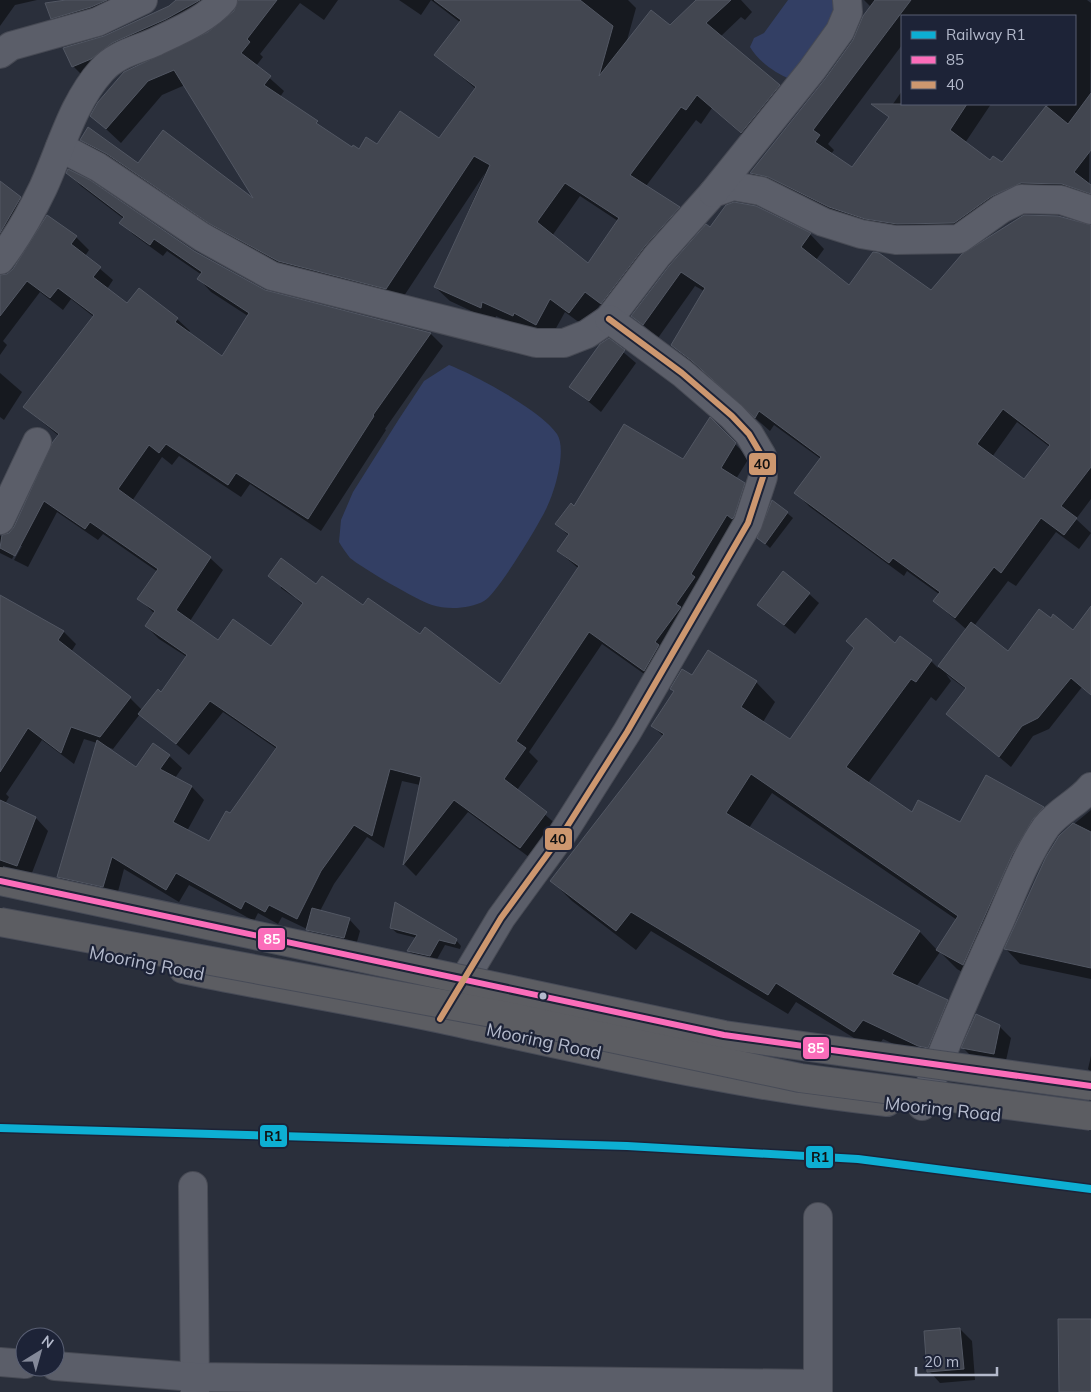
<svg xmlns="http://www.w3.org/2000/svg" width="1091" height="1392" font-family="Mulish,sans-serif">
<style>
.water{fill:#333f64}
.shadow{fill:#0007;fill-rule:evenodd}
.building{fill:#424650;stroke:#525763;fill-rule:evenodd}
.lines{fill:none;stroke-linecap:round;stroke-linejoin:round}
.minor-casing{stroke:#474a54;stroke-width:30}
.highway-casing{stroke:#474b57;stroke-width:30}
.minor{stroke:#5b5e69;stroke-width:28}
.highway{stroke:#5c5d62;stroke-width:28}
.highway-bridge-casing{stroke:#474b57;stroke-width:30;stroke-linecap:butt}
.highway-bridge{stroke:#5c5d62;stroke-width:28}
.bus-1-casing{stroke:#1d2337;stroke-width:10}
.bus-2-casing{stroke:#1d2337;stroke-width:10}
.bus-1{stroke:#fb6dba;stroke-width:6}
.bus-2{stroke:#cd976f;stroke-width:6}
.rail-1-casing{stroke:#1d2337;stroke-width:11}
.rail-1{stroke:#0dafd3;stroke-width:8}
.bus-dot{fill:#b4bacc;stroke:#1d2337;stroke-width:2}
.labels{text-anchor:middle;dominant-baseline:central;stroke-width:4.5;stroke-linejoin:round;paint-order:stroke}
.street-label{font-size:18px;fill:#b4bacc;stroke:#1d2337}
.line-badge{stroke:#1d2337;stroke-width:2}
.badge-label{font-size:14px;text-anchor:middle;font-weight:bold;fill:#fff}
.pale-badge-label{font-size:14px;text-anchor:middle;font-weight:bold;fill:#111}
</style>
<rect width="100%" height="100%" fill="#2a2f3b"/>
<g class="water">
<path d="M788 0H836L837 19 790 79C775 73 758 61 750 47L754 38 764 33Z"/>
<path d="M449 365C475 375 542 411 557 434 567 449 555 491 547 507 540 523 497 594 484 601 470 609 447 610 432 605 417 600 362 568 350 558 346 553 342 547 339 542L341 520 353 492 399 419 424 381Z"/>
</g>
<g class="shadow">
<path d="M0 0H37L15 5 0 26Z"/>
<path d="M75 0H123L58 23 52 18Z"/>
<path d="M177 0H231L87 80 73 66 104 37 170 7Z"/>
<path d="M239 0H338L324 20 300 3 260 54 263 57 256 66 284 91 280 97 352 149 359 150 377 146 439 140 476 89 436 55 461 23 431 0 421 15 399 0H628L636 8 626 44 670 26 698 0H741L752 12 745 20 741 17 720 37 793 100 756 147 712 108 701 124 696 120 646 186 679 208 693 222 616 317 600 305 584 326 565 312 550 339 528 327 527 330 496 316 495 322 450 301 435 287 485 173 400 302 293 275 226 238 96 154 82 140 139 165 257 203 185 85 162 95 121 143 92 116 190 44 227 20 239 4ZM580 196 618 221 588 264 552 236Z"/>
<path d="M864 0H1087L1091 3 1089 185 1091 203 1036 197 969 237 880 233 765 187 751 173 826 80 854 41 871 7ZM902 16H1075V104H1049L1002 164 990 162 965 143 991 104H902V91L886 114 890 117 852 169 831 154 834 150 828 144 902 45Z"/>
<path d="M68 173 194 252 264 291 431 334 443 346 385 429 386 430 321 531 250 484 241 497 179 456 172 465 162 457 132 501 210 558 223 570 190 621 218 641 271 648 303 605 269 576 317 585 363 606 420 636 500 685 578 568 558 551 569 536 557 524 575 507 683 460 710 419 749 458 736 479 757 497 657 683 602 644 529 752 538 761 517 790 558 826 533 860 468 812 416 876 404 864 420 785 402 781 384 848 367 837 334 884 320 911 349 919 360 931 355 949 319 941 307 929 282 917 278 924 258 913 254 921 189 885 179 902 124 869 116 899 71 889 59 877 97 743 84 739 74 764 42 740 6 794 9 797 5 804 36 818 48 831 30 878 0 867V597L64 632 76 644 71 652 130 698 143 711 161 693 187 657 159 639 146 626 155 614 139 599 158 572 103 534 98 540 57 512 28 567 14 560 22 546H19L12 559 0 553V536L10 534 15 528 59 436 24 407 94 317 71 299 63 310 40 292 3 341 7 345 0 355V277L6 276 13 270 47 217 76 237 89 250 85 256 113 280 107 289 128 305 177 319 190 331 188 333 222 357 248 316 211 292 199 279 202 275 167 251 163 256 134 235 121 223 124 219 81 186ZM281 585 308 605 307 607 281 588ZM223 712 277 749 209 843 187 831 204 800 192 787 175 778 182 768 169 756 136 769 105 746 113 749 140 714 189 755Z"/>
<path d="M0 183 33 211 0 263Z"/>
<path d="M756 207 810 234 824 249 816 260 850 286 931 292 1091 226V499L1076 519 1091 533 1079 549 1056 532 1016 586 1008 581 974 626 1008 652 1051 619 1074 632 1091 624V695L1082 687 1049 729 1033 736 1011 767 948 714 967 690 946 674 951 681 936 701 931 697 868 783 912 814 960 824 1043 808 1063 827 1052 838 983 984 957 969 940 952 916 987 947 1001 967 1021 939 1065 883 1039 875 1051 796 1002 788 1014 651 931 636 950 572 901 552 881 664 737 653 726 692 677 756 682 775 702 763 722 791 741 895 645 931 661 938 668 967 630 934 601 939 594 907 571 904 576 810 507 796 493 821 459 774 425 770 431 672 345 704 291 695 286 658 338 633 316 710 229ZM1017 422 1050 447 1024 481 992 457ZM772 793 957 920 937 950 920 932 749 828Z"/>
<path d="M609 340 636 363 601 412 571 387Z"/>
<path d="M0 373 22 392 4 420 0 417Z"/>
<path d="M787 513 793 518 770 548 759 538Z"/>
<path d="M809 594 819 603 795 634 759 605Z"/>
<path d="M1091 810V979L1020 964 1006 949 1063 833Z"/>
<path d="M391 928 456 940 461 946 460 949 445 945 436 961 414 956 409 951 417 938 397 933Z"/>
<path d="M999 1026 1011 1038 1005 1065 974 1059 963 1048Z"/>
<path d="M1091 1056V1072L1088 1069Z"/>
<path d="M960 1329 972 1341 975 1380 940 1383 929 1371Z"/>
</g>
<g class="building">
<path d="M66 0H107L91 7 51 19 45 3Z"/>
<path d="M176 0H200L166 19 112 43 91 59 72 67 63 48 104 36 169 6Z"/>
<path d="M238 0H277L247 39 250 42 241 53 271 76 264 85 318 121 316 123 352 147 353 145 359 149 366 137 377 144 400 111 439 138 476 87 434 55 461 20 434 0H580L613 26 599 76 651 10 670 25 696 0H731L706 23 780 85 741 133 697 95 686 110 681 107 630 175 680 207 645 246 601 304 585 292 569 313 550 299 536 325 514 313 513 316 482 302 481 308 434 287 490 165 474 156 386 289 278 261 210 224 107 154 80 140 88 127 138 163 163 130 253 198 174 70 148 81 106 129 90 116 98 102 124 72 208 32 234 11ZM565 183 619 218 588 263 537 222Z"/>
<path d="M875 0H911L813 130 820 135 815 142 852 167 889 117 871 104H967L950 130 990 160 993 156 1002 162 1046 106 1068 124 1091 93V150L1074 172 1091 185V194L1062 184 1021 183 992 196 954 223 897 224 865 219 829 207 768 177 750 173 825 79 853 40 863 16Z"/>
<path d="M68 169 90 180 194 251 265 290 431 333 373 415 374 416 308 519 236 473 228 485 166 444 159 453 149 445 118 489 211 557 176 610 218 640 233 619 271 646 303 603 268 576 281 558 316 584 322 576 363 605 368 598 420 634 425 627 500 684 579 566 557 551 569 534 555 524 571 503 574 506 624 424 683 459 710 417 736 443 721 468 745 483 734 517 732 519 727 515 691 574 695 577 676 604 681 607 655 642 659 645 644 671 589 632 516 741 526 748 504 779 547 812 520 848 454 800 403 865 421 777 390 769 372 836 354 825 321 871 297 919 269 905 265 912 245 901 241 909 176 873 166 890 112 857 103 887 57 877 97 740 136 767 153 743 170 755 160 769 192 786 173 822 209 841 226 811 230 813 277 747 210 701 176 744 138 714 158 689 161 692 187 655 145 626 155 611 137 599 158 569 90 522 85 529 44 501 15 556 0 548 2 535 9 533 14 527 52 443 59 434 23 407 94 315 58 288 50 298 27 281 0 316V275L7 274 13 269 47 215 77 236 71 244 101 267 93 277 127 303 139 288 178 318 175 322 222 356 249 313 197 279 202 272 154 239 150 245 119 223 124 217 66 173Z"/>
<path d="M0 181 21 197 0 233Z"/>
<path d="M734 202 756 206 811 233 801 247 849 285 873 252 879 253 931 290 962 254 1024 215 1058 216 1091 225V467L1061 506 1077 518 1064 535 1041 518 1001 573 994 567 955 618 933 601 940 592 893 558 889 563 794 493 821 457 759 411 755 418 692 361 671 345 705 288 681 272 643 325 631 316 669 266 706 224 710 227 726 205ZM1003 409 1050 445 1024 479 977 444Z"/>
<path d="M609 338 625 350 589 401 569 387 600 344Z"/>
<path d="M772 500 788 512 765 544 757 538Z"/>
<path d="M783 571 810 593 784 625 757 605Z"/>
<path d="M0 595 64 631 58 640 131 697 100 737 71 727 61 753 28 728 0 772Z"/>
<path d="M1091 606V695L1071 678 1038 718 1022 726 999 757 946 714 966 688 938 666 971 622 1008 651 1039 609 1051 618 1053 614 1073 630Z"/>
<path d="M866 618 895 643 900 636 932 660 916 682 911 679 846 767 912 812 918 800 960 822 986 775 1044 807 1033 819 1012 855 963 965 936 950 958 916 751 774 726 813 920 931 892 974 948 1000 928 1048 918 1046 863 1020 854 1032 776 983 768 995 631 912 616 931 550 881 664 734 651 726 674 691 670 689 682 669 692 675 708 650 757 681 741 707 790 739 854 648 846 641Z"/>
<path d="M0 800 36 817 17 866 0 860Z"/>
<path d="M1073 823 1091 832V968L1004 949 1046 857 1059 836Z"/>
<path d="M395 902 457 939 455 944 439 940 430 956 407 951 417 935 390 928Z"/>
<path d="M312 908 350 918 344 938 306 930Z"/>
<path d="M976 1014 1000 1025 994 1054 961 1048Z"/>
<path d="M1058 1319H1091V1392H1059Z"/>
<path d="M960 1328 964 1369 927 1372 924 1331Z"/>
</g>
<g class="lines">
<g class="minor-casing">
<g id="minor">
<path d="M0 54 11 46 97 22 143 0"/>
<path d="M60 147 98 167 202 237 272 276 536 343H564L587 334 609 319 657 256 713 193 733 186 761 191 823 222 861 234 896 240 959 239 1001 209 1021 199 1061 200 1091 210"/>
<path d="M713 193 812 70 840 31 848 12 847 0"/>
<path d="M0 260C16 239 31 213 43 188 61 149 72 103 102 70 116 54 137 50 155 42 178 31 207 19 223 0"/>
<path d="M0 520 37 442"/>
<path d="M452 1000 501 918 563 833 627 732 748 523 763 477 762 456 749 434 732 416 682 373 609 319"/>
<path d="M922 1106C945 1044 971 984 999 923 1013 891 1026 856 1046 827 1059 810 1078 803 1091 787"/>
<path d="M193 1186 195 1392"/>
<path d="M0 1362 25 1364"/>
<path d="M55 1366 194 1377 818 1384"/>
<path d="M818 1392V1217"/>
</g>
</g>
<g class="highway-casing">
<path id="highway" d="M183 969C269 987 356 1001 442 1019 590 1051 737 1086 887 1102"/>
</g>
<use href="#minor" class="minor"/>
<use href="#highway" class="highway"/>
<g class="highway-bridge-casing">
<g id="highway-bridge">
<path d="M0 881 724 1035 1091 1086"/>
<path d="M0 922 492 1013 800 1078 1091 1116"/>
</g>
</g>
<use href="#highway-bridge" class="highway-bridge"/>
<g class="bus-1-casing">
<path id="bus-1" d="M0 881 724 1035 1091 1086"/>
</g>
<g class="bus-2-casing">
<path id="bus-2" d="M440 1019 501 918 563 833 627 732 748 523 763 477 762 456 749 434 732 416 682 373 609 319"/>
</g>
<use href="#bus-1" class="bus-1"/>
<use href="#bus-2" class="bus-2"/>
<g class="rail-1-casing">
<path id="rail-1" d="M0 1128 627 1146 858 1159 1091 1189"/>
</g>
<use href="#rail-1" class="rail-1"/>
</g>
<circle class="bus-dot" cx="543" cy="996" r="4.5"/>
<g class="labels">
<g class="street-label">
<text transform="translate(147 963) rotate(11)">Mooring Road</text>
<text transform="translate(544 1041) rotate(12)">Mooring Road</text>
<text transform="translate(943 1109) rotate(6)">Mooring Road</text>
</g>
</g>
<g class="line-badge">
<rect x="748" y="452" width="29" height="24" rx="5" fill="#cd976f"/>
<rect x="544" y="827" width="29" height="24" rx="5" fill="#cd976f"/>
<rect x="257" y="927" width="29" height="24" rx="5" fill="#fb6dba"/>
<rect x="802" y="1036" width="28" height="24" rx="5" fill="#fb6dba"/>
<rect x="259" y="1124" width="29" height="24" rx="5" fill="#0dafd3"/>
<rect x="805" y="1145" width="29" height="24" rx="5" fill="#0dafd3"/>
</g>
<g class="badge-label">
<text x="272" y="944">85</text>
<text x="816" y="1053">85</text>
</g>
<g class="pale-badge-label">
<text x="762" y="469">40</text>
<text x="558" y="844">40</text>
<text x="273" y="1141">R1</text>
<text x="820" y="1162">R1</text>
</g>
<rect x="901" y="15" width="175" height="90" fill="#1d2337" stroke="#595f73"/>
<rect x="911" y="31" width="25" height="8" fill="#0dafd3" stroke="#595f73"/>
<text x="946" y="40" font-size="15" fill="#b4bacc">Railway R1</text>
<rect x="911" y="56" width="25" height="8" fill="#fb6dba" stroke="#595f73"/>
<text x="946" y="65" font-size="15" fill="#b4bacc">85</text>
<rect x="911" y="81" width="25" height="8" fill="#cd976f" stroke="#595f73"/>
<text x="946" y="90" font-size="15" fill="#b4bacc">40</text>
<g transform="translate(40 1352) rotate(37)"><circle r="24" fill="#1d2337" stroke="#595f73"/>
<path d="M0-4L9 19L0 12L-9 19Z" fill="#848999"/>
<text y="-8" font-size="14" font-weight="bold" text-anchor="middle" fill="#b4bacc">N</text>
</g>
<path d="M916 1367v8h81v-8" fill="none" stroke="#b4bacc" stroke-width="2.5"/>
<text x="924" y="1367" font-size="15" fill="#b4bacc" stroke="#1d2337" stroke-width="4" paint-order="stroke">20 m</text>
</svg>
